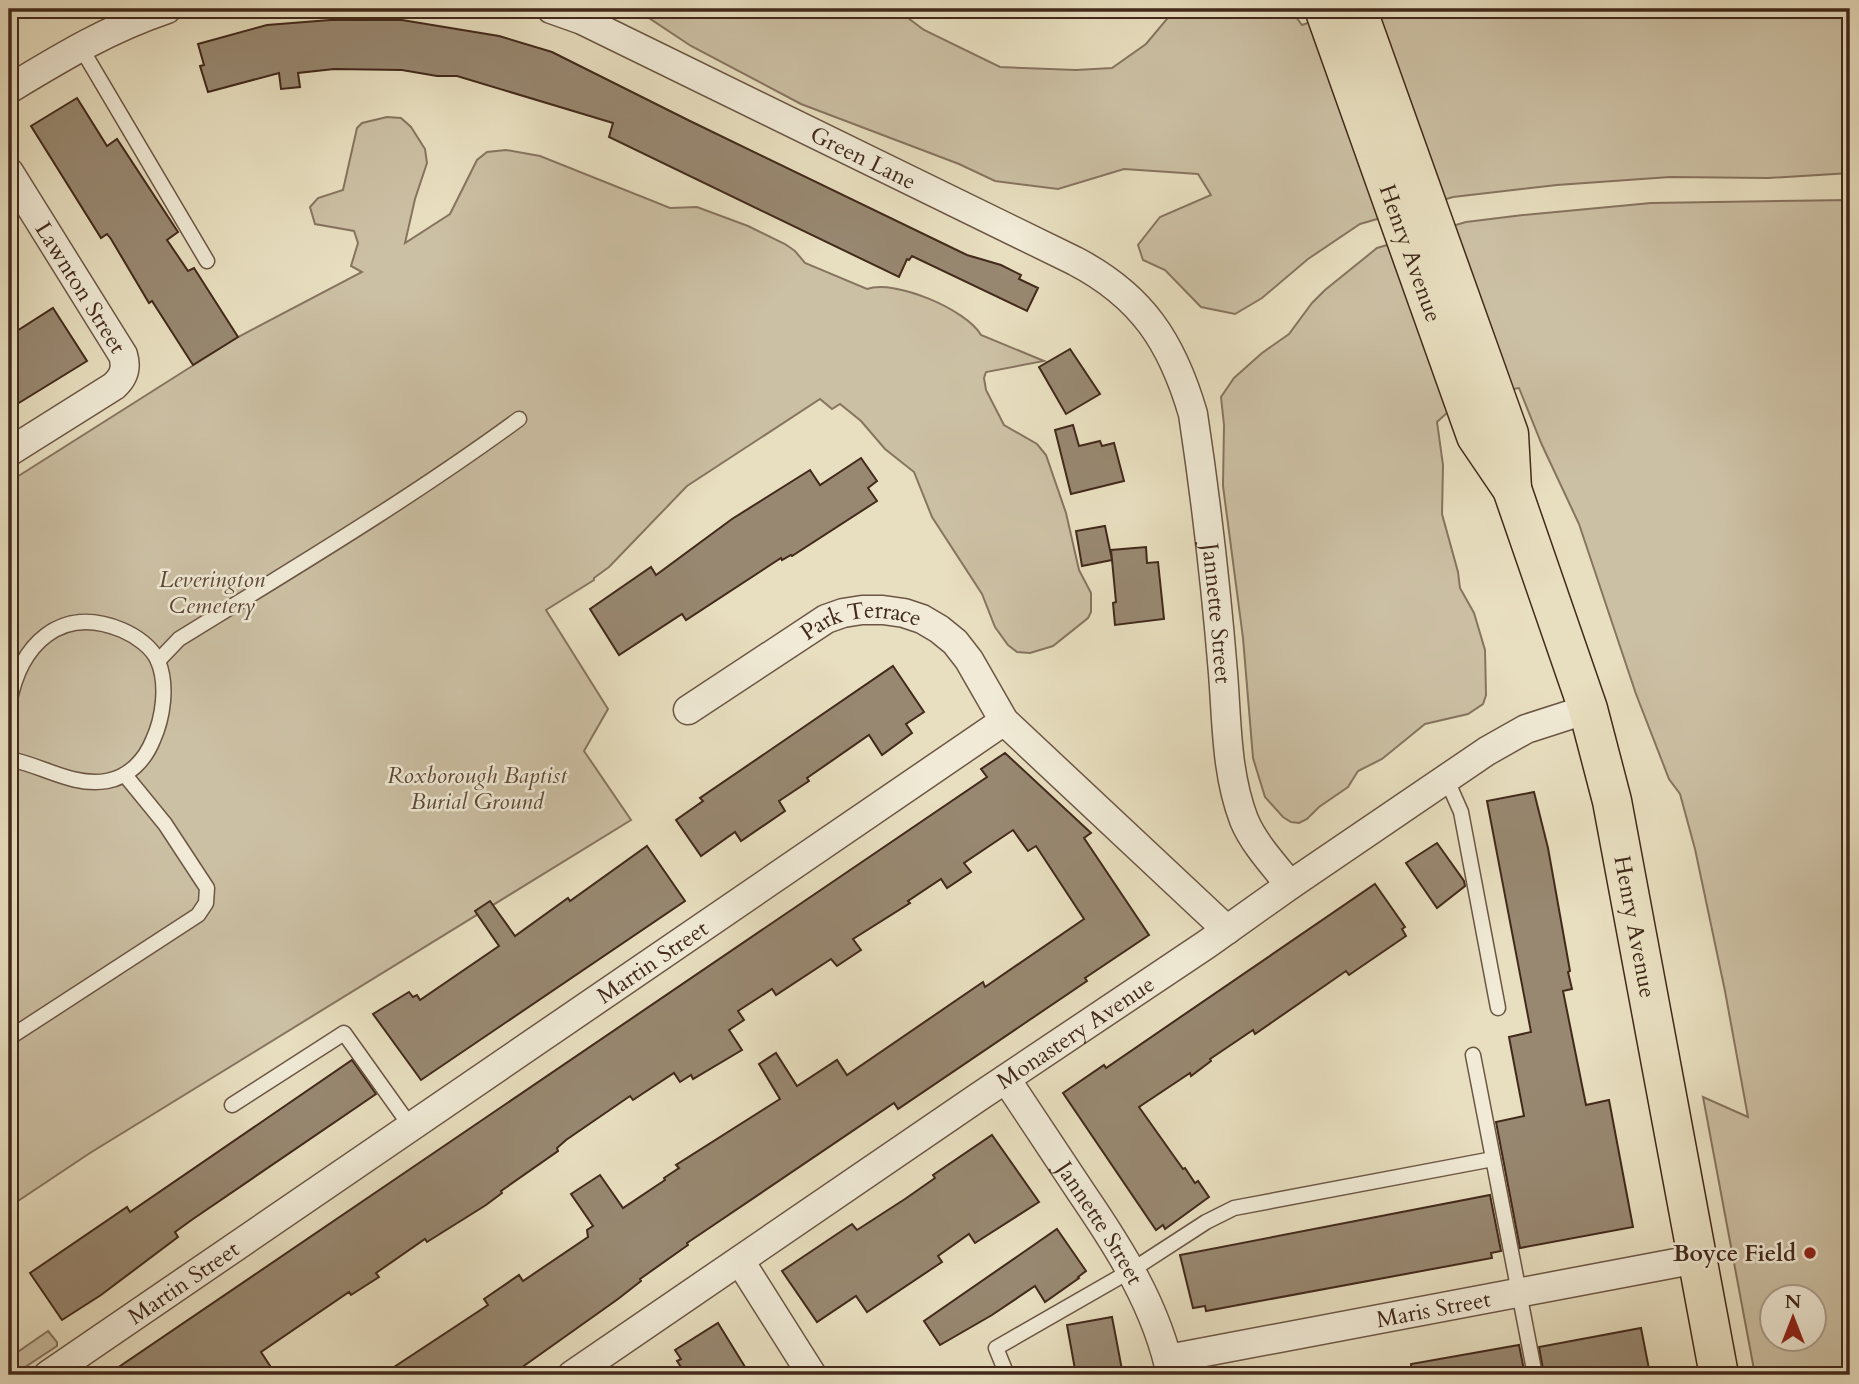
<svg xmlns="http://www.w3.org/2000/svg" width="1859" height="1384" font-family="Cardo,serif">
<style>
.green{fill:#ccc0a4;stroke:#877460;stroke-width:2;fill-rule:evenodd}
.building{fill:#988871;stroke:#42291b;stroke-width:2}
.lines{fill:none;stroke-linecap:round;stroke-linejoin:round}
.service-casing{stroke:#6c5644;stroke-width:17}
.minor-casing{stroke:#6c5644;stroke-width:31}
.primary-casing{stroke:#42291b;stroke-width:41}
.service{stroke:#f0ead6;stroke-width:14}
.minor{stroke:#f0ead6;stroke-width:28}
.primary{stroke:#e8dfc0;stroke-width:38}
.poi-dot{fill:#8f2418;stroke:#f0ead6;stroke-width:2.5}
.labels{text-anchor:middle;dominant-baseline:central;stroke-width:5;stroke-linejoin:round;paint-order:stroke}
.street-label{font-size:23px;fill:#42291b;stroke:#f0ead6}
.park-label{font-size:23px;font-style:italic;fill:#5e4736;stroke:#f0ead6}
.poi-label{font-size:23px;font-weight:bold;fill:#42291b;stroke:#f0ead6;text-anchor:end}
</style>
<rect width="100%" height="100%" fill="#e8dfc0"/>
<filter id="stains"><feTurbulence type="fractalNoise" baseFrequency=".00286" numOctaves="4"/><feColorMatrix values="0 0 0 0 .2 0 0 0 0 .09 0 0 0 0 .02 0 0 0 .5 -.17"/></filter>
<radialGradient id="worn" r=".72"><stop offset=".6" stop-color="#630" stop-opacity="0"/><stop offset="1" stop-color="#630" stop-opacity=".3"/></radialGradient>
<g class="green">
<path d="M639 9H896L924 30 1000 67 1076 70 1112 68 1146 44 1167 19 1166 9H1290L1302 25 1347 9H1850V173L1768 178 1670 177 1557 185 1453 197 1360 224 1308 259 1262 298 1235 314 1201 307 1165 270 1143 260 1138 245 1160 217 1211 195 1198 174 1124 169 1058 189 995 181 959 164 801 104 691 46 640 12Z"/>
<path d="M387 117 401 118 411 127 425 149 427 163 415 199 405 243 450 214 477 160 487 152 506 150 540 156 670 208 697 207 748 226 785 244 795 251 805 263 867 289C895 279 967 310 981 335L1044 361 986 372 984 378 986 390 1004 425 1037 444 1046 455 1066 513 1079 570 1091 593V612L1088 618 1053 646 1030 653 1017 652 1008 645 995 627 982 594 932 517 914 472 885 449 861 421 840 404 832 409 820 399 687 486 609 567 594 578V580L546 610 608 709 584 751 631 820 90 1153 9 1207V482L238 337 362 272 351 266 358 243 354 231 315 224 310 207 318 198 343 190 357 128 362 123Z"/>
<path d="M1850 200V1375H1755L1703 1097 1748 1117 1725 991 1695 849 1680 794 1669 779 1636 694 1579 524 1542 445 1519 388 1507 390 1449 411 1437 422 1443 465 1442 514 1458 572 1460 588 1474 613 1485 650 1486 695 1483 704 1468 714 1425 724 1382 759 1358 771 1348 787 1319 807 1307 819 1299 823 1291 822 1283 817 1265 797 1253 758 1243 638 1223 486 1224 425 1221 397 1234 378 1262 353 1289 334 1312 303 1325 290 1377 248 1466 222 1523 215 1651 203ZM1772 1296H1814V1338H1772Z"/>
<path d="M48 1331 57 1342V1346L13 1375H9V1358Z"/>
</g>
<g class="building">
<path d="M330 20H402L499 36 552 52 690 121 967 255 1001 265 1021 275 1019 279 1038 288 1027 311 912 256 909 260 907 259 899 277 609 137 613 123 457 76H437L402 70 334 69 298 73 300 87 281 89 279 73 208 92 200 66 204 65 198 44 267 25Z"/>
<path d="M77 98 107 146 117 139 178 232 167 240 188 271 194 268 238 337 193 365 152 301 149 303 111 239 107 234 101 238 31 126Z"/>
<path d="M53 308 87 361 9 409V336Z"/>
<path d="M1070 349 1100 394 1066 414 1039 367Z"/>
<path d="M1073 425 1079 446 1100 441 1102 446 1114 443 1124 481 1071 494 1055 430Z"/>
<path d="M861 458 877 481 868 488 877 501 792 556 791 555 782 560 781 558 686 620 682 614 619 655 590 609 651 567 656 575 732 519 810 470 820 485Z"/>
<path d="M1105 526 1112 560 1111 550 1146 547 1147 563 1158 562 1164 619 1115 625 1113 603 1116 602 1112 560 1082 566 1076 531Z"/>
<path d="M893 666 924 712 906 724 912 733 882 755 869 735 807 778 809 781 779 801 785 811 741 841 735 832 701 856 676 820 703 801 700 798Z"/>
<path d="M1005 753 1091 833 1084 838 1149 935 1085 978 1087 981 898 1109 894 1103 687 1243 688 1245 640 1279 641 1281 618 1299 511 1375H382L488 1305 484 1299 519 1275 523 1281 588 1237 587 1230 593 1226 571 1194 600 1175 623 1208 665 1180 664 1178 679 1168 676 1165 780 1099 759 1064 776 1053 797 1086 837 1060 847 1075 983 982 985 987 1084 919 1036 846 1028 851 1013 830 964 863 971 872 947 888 941 879 908 901 910 903 853 939 861 950 837 966 831 959 776 995 772 989 738 1011 744 1020 729 1030 742 1050 693 1079 691 1075 680 1082 674 1073 633 1100 630 1096 566 1140 557 1148 558 1151 501 1191 502 1193 486 1205 427 1242 425 1239 376 1273 379 1277 351 1295 349 1292 261 1352 276 1375H107L987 777 981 769Z"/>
<path d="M1534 792 1548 848 1570 971 1568 972 1572 989 1563 991 1586 1105 1609 1100 1633 1227 1520 1248 1496 1122 1524 1116 1509 1037 1531 1032 1487 801Z"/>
<path d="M1437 843 1464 881 1465 886 1437 908 1406 863Z"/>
<path d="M647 846 685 901 421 1080 373 1014 409 992 413 997 417 995 420 1000 499 946 475 911 490 901 515 936 568 898 570 901Z"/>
<path d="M1375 884 1405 927 1402 929 1406 936 1349 975 1346 971 1255 1034 1253 1030 1210 1059 1211 1061 1191 1076 1190 1073 1139 1107 1183 1169 1185 1168 1195 1183 1198 1181 1209 1197 1165 1229 1163 1225 1156 1230 1063 1093 1104 1065 1106 1068Z"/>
<path d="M352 1060 376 1094 193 1219 175 1232 178 1237 101 1295 62 1320 30 1273 127 1207 130 1212Z"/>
<path d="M992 1135 1039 1202 975 1243 969 1234 938 1256 942 1262 867 1312 856 1296 817 1322 782 1271 852 1224 857 1230 905 1199 935 1178 933 1175Z"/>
<path d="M1490 1195 1501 1251 1491 1253 1492 1258 1206 1311 1205 1306 1193 1308 1180 1255Z"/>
<path d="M1057 1229 1086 1271 1078 1277 1079 1278 1045 1302 1035 1286 992 1315 940 1345 924 1321Z"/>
<path d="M1112 1317 1123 1375H1076L1067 1325Z"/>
<path d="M718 1323 750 1375H686L677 1361 681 1359 675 1350Z"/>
<path d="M1641 1328 1649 1369 1614 1375H1544L1539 1347Z"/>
<path d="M1519 1345 1525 1375H1412L1411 1364Z"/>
</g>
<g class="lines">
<g class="service-casing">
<g id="service">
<path d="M80 46 207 261"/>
<path d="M158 661 179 639C294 568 410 499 519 419"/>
<path d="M9 704C20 645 60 604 122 630 136 636 152 647 158 661 168 685 163 718 153 740 145 760 129 777 107 781 72 787 42 765 9 759"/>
<path d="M1446 778 1461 812 1498 1008"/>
<path d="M9 1038 198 915 206 903 207 888 165 824 125 775"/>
<path d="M1473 1055 1535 1375"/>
<path d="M232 1105 344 1033 411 1127"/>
<path d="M1007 1375 996 1348 1132 1270 1206 1222 1234 1208 1493 1159"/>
</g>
</g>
<g class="minor-casing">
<g id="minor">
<path id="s1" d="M551 9 582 20 1075 261C1142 296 1172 342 1193 414 1206 500 1216 587 1223 673 1227 723 1226 773 1244 820 1254 844 1274 865 1290 885"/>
<path d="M9 89C62 57 108 29 167 9"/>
<path id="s2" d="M9 172 123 355C127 368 124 377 114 386L9 452"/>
<path id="s3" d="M688 710 826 619 843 613 862 610H883L904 613 922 619 939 629 955 642 969 660 1004 721 1227 930"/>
<path id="s4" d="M1006 1079C1031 1117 1056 1154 1081 1192 1120 1249 1157 1307 1171 1375"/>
<path d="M740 1261 812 1375"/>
<path id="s5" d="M1168 1359 1697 1259"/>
<path id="s6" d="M48 1375 1004 721"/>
<path id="s7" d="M572 1375 977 1098 1207 944 1290 885 1487 751 1526 729 1588 709"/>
</g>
</g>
<g class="primary-casing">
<g id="primary">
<path id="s8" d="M1324 9 1476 436 1512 489 1588 709 1612 801 1719 1375"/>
<path d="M1357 9 1509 434 1512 489"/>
</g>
</g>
<use href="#service" class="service"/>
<use href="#minor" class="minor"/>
<use href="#primary" class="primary"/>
</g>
<circle class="poi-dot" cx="1810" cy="1253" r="7"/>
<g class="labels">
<g class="street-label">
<text stroke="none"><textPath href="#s1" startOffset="346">Green Lane</textPath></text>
<text stroke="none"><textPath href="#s8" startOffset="259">Henry Avenue</textPath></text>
<text stroke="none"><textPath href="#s2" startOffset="136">Lawnton Street</textPath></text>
<text stroke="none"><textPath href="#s1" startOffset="982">Jannette Street</textPath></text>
<text stroke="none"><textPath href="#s3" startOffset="200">Park Terrace</textPath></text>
<text stroke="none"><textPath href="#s8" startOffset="973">Henry Avenue</textPath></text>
<text stroke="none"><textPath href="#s6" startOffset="732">Martin Street</textPath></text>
<text stroke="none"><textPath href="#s7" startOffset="609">Monastery Avenue</textPath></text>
<text stroke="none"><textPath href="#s4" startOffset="172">Jannette Street</textPath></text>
<text stroke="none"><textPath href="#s6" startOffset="164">Martin Street</textPath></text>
<text stroke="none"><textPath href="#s5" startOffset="270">Maris Street</textPath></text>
</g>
<g class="park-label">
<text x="212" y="579">Leverington<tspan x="212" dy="26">Cemetery</tspan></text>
<text x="477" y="775">Roxborough Baptist<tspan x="477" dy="26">Burial Ground</tspan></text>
</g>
<g class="poi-label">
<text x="1796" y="1253">Boyce Field</text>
</g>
</g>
<rect width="1859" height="1384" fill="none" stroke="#e8dfc0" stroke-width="35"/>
<rect x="10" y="10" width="1838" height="1363" fill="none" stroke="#42291b" stroke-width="3.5"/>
<rect x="18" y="18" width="1824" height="1349" fill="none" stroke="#42291b" stroke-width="2"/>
<g transform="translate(1793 1318)"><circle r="33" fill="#f0ead6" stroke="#aa9d8b" stroke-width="2"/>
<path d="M0-5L12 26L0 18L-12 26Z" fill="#8f2418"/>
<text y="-10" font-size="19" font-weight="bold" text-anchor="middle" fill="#42291b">N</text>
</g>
<rect width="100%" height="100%" filter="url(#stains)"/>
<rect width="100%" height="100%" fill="url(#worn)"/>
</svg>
